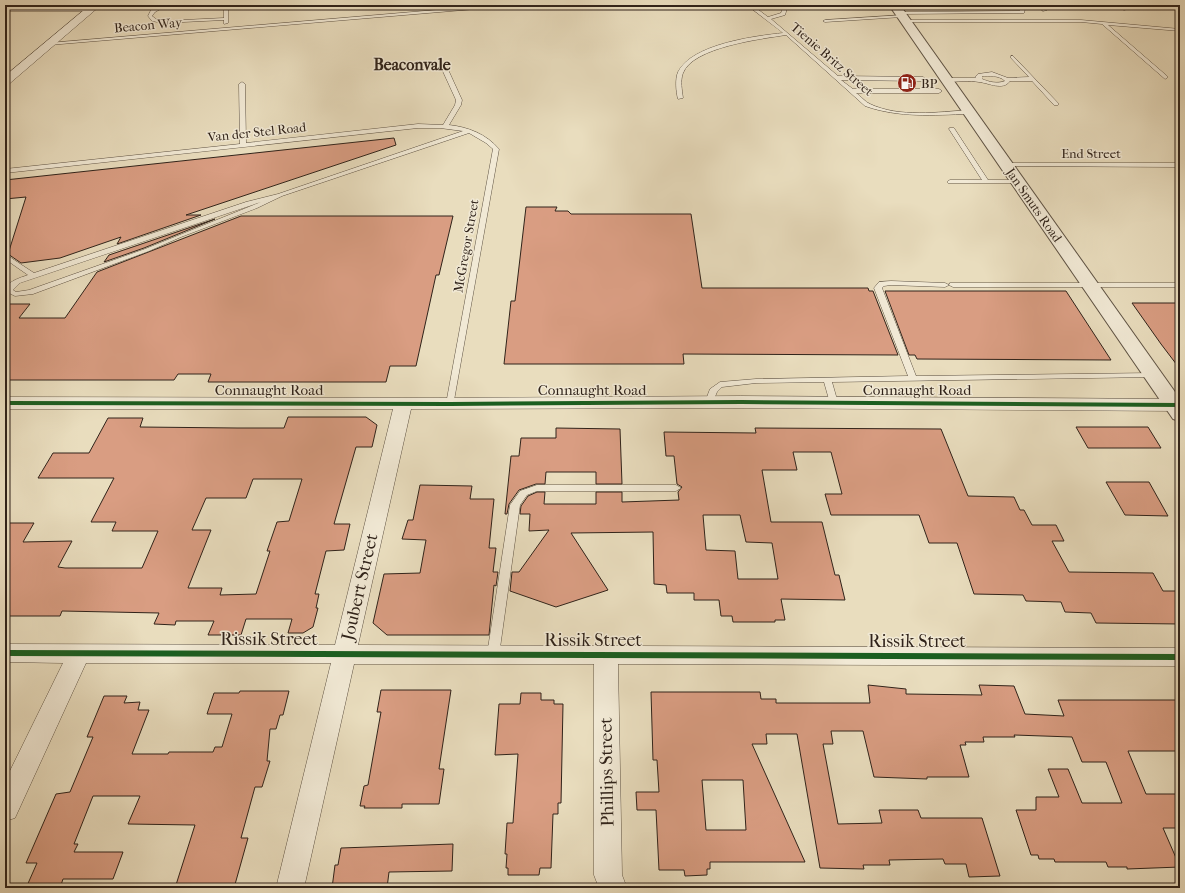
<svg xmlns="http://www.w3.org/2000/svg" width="1185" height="893" font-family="'IM FELL French Canon',serif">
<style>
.building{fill:#d99d82;stroke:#30231a;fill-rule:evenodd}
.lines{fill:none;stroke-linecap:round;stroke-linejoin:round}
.service-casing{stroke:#5e5243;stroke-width:1}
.minor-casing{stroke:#5e5243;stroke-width:1}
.tertiary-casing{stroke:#5e5243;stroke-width:2}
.service{fill:#f1e9d5;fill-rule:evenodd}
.minor{fill:#f1e9d5;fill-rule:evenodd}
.tertiary{fill:#f1e9d5;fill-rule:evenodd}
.cycleway-casing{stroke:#f1e9d5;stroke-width:2}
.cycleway{fill:#1b5e20;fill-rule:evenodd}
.labels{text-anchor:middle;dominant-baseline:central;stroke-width:3;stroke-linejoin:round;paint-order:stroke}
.far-street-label{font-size:13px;fill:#30231a;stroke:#f1e9d5}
.far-poi-label{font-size:13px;fill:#30231a;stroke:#f1e9d5;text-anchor:start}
.street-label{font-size:15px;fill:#30231a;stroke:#f1e9d5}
.far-district-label{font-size:16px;font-weight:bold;fill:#30231a;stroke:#f1e9d5}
.near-street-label{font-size:18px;fill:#30231a;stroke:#f1e9d5}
</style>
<rect width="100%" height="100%" fill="#e9ddbe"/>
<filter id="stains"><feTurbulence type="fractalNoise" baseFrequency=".005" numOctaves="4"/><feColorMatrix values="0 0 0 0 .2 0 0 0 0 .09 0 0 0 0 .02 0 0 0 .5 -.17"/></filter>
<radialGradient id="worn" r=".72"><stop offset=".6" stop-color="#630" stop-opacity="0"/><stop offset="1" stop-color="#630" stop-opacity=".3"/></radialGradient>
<g class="building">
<path d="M394 138 396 145 186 215H201L117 244 121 237 60 258 21 263 8 254 26 197 5 199V180Z"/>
<path d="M526 207H557L555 211H568L571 214H691L702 288H868L869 291H873L898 355 683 354 684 364H504L511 301H515Z"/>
<path d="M241 216H453L439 275H436L416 366H390L386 382H208L211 374H178L174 380H5V304H30L19 318H65L97 272Z"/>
<path d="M215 219 144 248 104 262 109 255Z"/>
<path d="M885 291H1066L1111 360 917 359 915 355H909Z"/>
<path d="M1132 303H1180V369L1161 344Z"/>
<path d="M288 417H366L377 425 372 447H356L334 524H350L344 550 326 551 315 594H319L316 608H318L313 627 303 633H288L292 619H246L241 635H208L214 621H176L175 625 154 624 159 613 62 611 60 616H5V523H34L23 542 72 541 58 567 65 568H142L158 531H112L116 522H91L114 478H38L53 453H89L108 418H143L140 427 237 428H284ZM253 479H302L289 521 277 522 267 551H270L256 594 220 595 222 588H188L211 530H192L206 498H246Z"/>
<path d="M1076 427H1148L1161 448H1088Z"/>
<path d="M556 428 620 429 622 484H596V472H546L545 484H536L519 490 509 504 507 514H505L511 456H519L521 438H556Z"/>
<path d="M755 428 941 429 968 496 1014 497 1020 510H1024L1032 525H1056L1064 541H1052L1069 572 1153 573 1163 591H1180V624L1096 623 1091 613 1065 612 1061 602 1026 601 1023 595 974 594 957 543H929L919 515H831L825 494H842L831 452H793L797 470H762L771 522H822L835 575H839L845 600 781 599 785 620H775V622H733L732 616H721L719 600H694V593H667L666 585 654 584 653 532 571 533 608 590 556 607 510 591 512 572H519L549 530 529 531 530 514H520L521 506 528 496 537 492H545L544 504H596V492H622V502L679 500 678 492 682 487 677 484 674 456H666L664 432 756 433ZM703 515H740L746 542 772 543 778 579H738L735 551 706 550Z"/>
<path d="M1106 482H1149L1168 516 1125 515Z"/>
<path d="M420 485 472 486 470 499H494L489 548H496L493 572H498L496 586 494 585 489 635H387L373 623 384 574 420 573 426 540 402 539 408 520H413Z"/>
<path d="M868 685 906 689V694L982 695 979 685 1014 686 1025 714 1064 716 1058 700H1180V751H1128L1146 794H1180V828H1163L1180 867 1127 869V867H1108L1106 862H1055L1054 859H1039L1038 855H1031L1016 810H1036V797H1059L1048 769H1068L1082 803H1122L1106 762H1082L1072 737 1014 735 1015 737H983L984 742H965L966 745H960L969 777H927V779L874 777 863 731H831L833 744H823L838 824 882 823 879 810H918L921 818H982L1000 876 969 877 966 864H945L943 859 889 860 890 865H863L864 869 820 868 797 734H766L767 744H752L805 862H710V869H707V875L685 876 684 870H659L656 810H637L636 792H659L657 760H653L651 692H760L761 699H776V703H870ZM702 780H743L746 830H706Z"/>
<path d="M381 690H451L439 769H444L439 804H402V808H364L365 806H360L364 786 368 785 381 712H377Z"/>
<path d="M240 691H289L283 715H280L276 729H270L267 761H270L262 787H255L241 838H248L234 888H175L195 825 128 824 140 796H93L74 844H78L74 852H123L113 879H63L60 888H26L37 863H26L56 794 70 792 93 737H87L104 696H127L124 703 140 702 138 710H149L132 754H168L169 752H213L215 747H222L232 714H207L214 693H239Z"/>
<path d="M521 693H541V700H554V704H563L561 803H558V814H553L551 868H540L539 875H508V868H506L507 854H505L507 823H513L518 754 495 755 499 704H520Z"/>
<path d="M453 844 452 871 389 872 387 888H332L335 865H338L341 848Z"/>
</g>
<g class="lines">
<g class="service-casing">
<g id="service">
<path d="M162 5H168L155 12 152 16 156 19 163 21 224 18V5H228V23L224 24V20L163 23 152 21 148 16 151 10Z"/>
<path d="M495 5H513L511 6 49 45 47 44 49 43Z"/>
<path d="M747 5H752L768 17 781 13 784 5H788L785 15 771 19 838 76 923 77 926 79 923 81 841 80 853 89H939L942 91 939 93H856C861 96 865 102 870 104 900 118 938 112 969 110L972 112 969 114C933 115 899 118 865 106L786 35C761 39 693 47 683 73 680 81 682 90 683 98L678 99C676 92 675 79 678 72 692 44 755 36 783 33Z"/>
<path d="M1016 5H1021L1025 9 1024 13 899 14 897 13 899 12 1020 11Z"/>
<path d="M1038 5H1043L1047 10 1043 11Z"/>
<path d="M1119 5H1124L1128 9 1124 10Z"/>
<path d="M5 9H91L93 10 91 11H5Z"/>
<path d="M904 15 902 17 825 22 823 21 825 20Z"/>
<path d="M905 20H1081L1180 29V31L1108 25 1167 76V78L1165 79 1102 24 1081 22H903Z"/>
<path d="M1013 56 1058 103V105H1054L1032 81H1010C1003 91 989 83 979 82 969 80 957 82 947 82L944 80 947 78H976L975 77 978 74 992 72 1008 78 1029 77 1011 58V56ZM982 76C989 76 999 75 1005 81 997 84 989 82 982 79Z"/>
<path d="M443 63 446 65 462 100 461 105 449 125C468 127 486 134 499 149L453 406H447L446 404 493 149 486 143 469 133 282 196 257 208 181 237 149 251 33 294 15 296 5 291C7 281 20 278 28 275L5 259V254L34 273 246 202 278 194 463 131 440 128H418L5 173V169L240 144 239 84 242 82 245 84 246 143 418 124 443 125 455 105 456 100 440 65ZM261 202 145 249 29 290 16 292 13 290 20 283Z"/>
<path d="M950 128H954L988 180H1018L1020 181V183H948V181L950 180H982L949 129Z"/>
<path d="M1006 163H1176L1179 165 1176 167 1004 166 1003 165Z"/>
<path d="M891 281 945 283 949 285 945 287 891 285 884 286 882 288 916 376 1153 373 1157 375 1153 377 832 382 838 403 834 406 830 403 824 382 756 383 722 387 717 392 712 404H706L705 402 710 389 720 382 756 379 908 376 874 288 879 282Z"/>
<path d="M950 283H1180V287H953L949 285Z"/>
<path d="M537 485H676L681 488 676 491H537L527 495 520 505 499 655 497 658 493 659 489 658 487 655 510 505 520 491Z"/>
</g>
</g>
<g class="minor-casing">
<g id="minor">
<path d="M90 5H101L9 84 5 85V76Z"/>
<path d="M741 396 1180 399V411L741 408 411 409 358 645 1180 648V666L618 664 622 875 627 888H599L594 875V664H354L304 888H276L331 663H86L15 818 5 821V781L63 663 5 662V644L335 645 393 409H5V397L450 398Z"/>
</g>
</g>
<g class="tertiary-casing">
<path id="tertiary" d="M889 5H900L1180 399V421L1173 419Z"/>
</g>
<use href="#service" class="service"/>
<use href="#minor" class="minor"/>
<use href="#tertiary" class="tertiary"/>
<g class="cycleway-casing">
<g id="cycleway">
<path d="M741 400 1180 403V407L741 404 450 406 5 405V401L450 402Z"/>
<path d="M5 650 1180 654V660L5 656Z"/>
</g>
</g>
<use href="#cycleway" class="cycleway"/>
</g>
<defs>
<g id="fuel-disc" transform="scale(1)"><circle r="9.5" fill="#8f2418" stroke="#f1e9d5"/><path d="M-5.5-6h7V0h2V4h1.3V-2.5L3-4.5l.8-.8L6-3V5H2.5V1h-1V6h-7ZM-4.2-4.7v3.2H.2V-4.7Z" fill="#fff"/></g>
</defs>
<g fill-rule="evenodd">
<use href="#fuel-disc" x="907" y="83"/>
</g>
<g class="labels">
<g class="far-street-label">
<text transform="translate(148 25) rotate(-5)">Beacon Way</text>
<text transform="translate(832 59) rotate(41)">Tienie Britz Street</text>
<text transform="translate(257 132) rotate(-6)">Van der Stel Road</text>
<text x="1091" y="153">End Street</text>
<text transform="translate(1034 205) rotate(55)">Jan Smuts Road</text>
<text transform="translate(466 246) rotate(-80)">McGregor Street</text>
</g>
<g class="far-poi-label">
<text x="921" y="83">BP</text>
</g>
<g class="street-label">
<text x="269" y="390">Connaught Road</text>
<text x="592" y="390">Connaught Road</text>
<text x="917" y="390">Connaught Road</text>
</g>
<g class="far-district-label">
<text x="412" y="64">Beaconvale</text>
</g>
<g class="near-street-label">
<text transform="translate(360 587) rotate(-77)">Joubert Street</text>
<text x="269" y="639">Rissik Street</text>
<text x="593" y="640">Rissik Street</text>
<text x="917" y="641">Rissik Street</text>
<text transform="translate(607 772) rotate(-91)">Phillips Street</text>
</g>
</g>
<rect width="1185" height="893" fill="none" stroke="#e9ddbe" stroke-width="20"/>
<rect x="6" y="6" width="1173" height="881" fill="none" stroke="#30231a" stroke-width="2"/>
<rect x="10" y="10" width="1165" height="873" fill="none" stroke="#30231a"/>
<rect width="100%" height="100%" filter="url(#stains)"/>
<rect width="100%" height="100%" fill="url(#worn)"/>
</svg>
